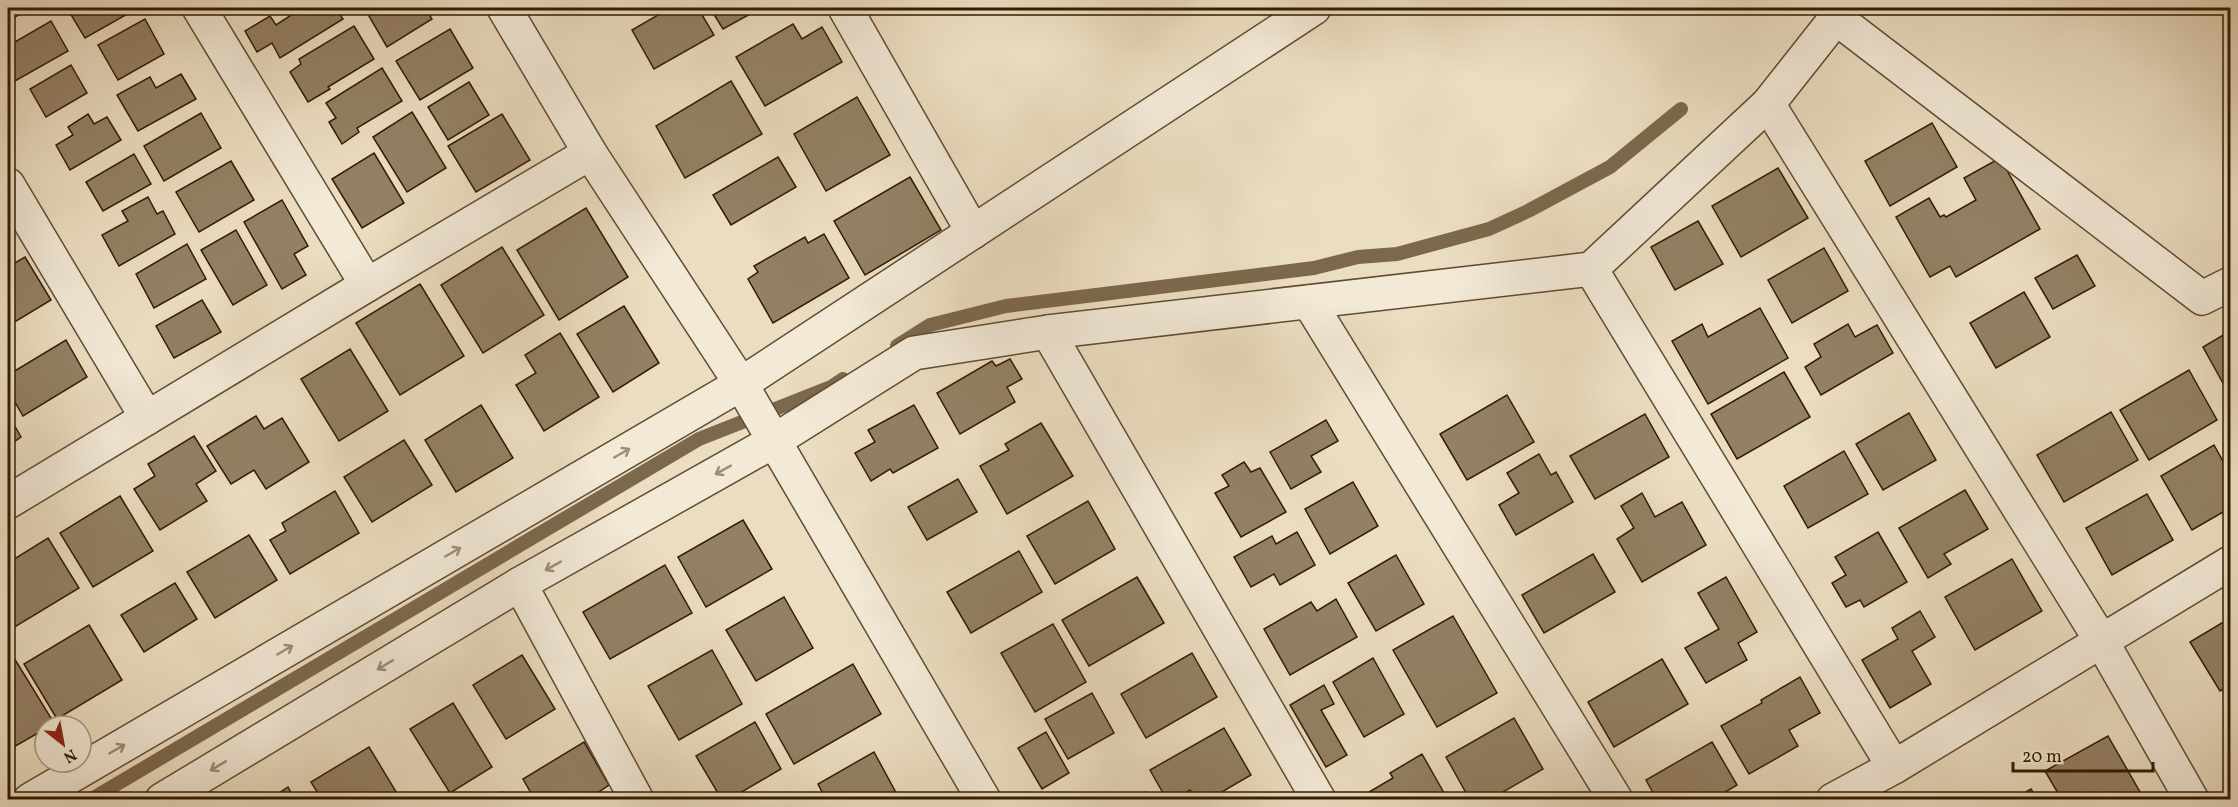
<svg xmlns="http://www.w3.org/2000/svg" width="2238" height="807" font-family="Vollkorn,serif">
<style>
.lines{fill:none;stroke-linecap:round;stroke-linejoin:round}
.stream{stroke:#7c684d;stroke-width:14}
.building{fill:#938065;stroke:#331c01;stroke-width:1.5}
.minor-casing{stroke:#614c31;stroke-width:36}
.minor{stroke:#f2e9d7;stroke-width:33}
.oneway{stroke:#9c8d77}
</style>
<rect width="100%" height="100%" fill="#ebddc1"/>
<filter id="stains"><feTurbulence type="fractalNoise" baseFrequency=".00333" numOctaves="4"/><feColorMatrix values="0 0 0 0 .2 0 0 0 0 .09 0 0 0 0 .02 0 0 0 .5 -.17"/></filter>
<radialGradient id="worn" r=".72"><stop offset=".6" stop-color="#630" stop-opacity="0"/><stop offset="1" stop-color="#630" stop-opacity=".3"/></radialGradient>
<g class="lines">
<g class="stream">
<path d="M897 346 930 325 1006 306 1314 268 1358 257 1397 254 1489 229 1528 211 1610 167 1681 109"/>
<path d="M90 800 699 439 831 387 843 379"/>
</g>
</g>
<g class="building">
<path d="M8 8H31L8 21Z"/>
<path d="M67 8H138L85 38Z"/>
<path d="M302 8H336L343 19 280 58 272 43 257 52 245 31 270 16 276 25Z"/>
<path d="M371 8H425L432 19 387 47 366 11Z"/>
<path d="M670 8H698L714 35 654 69 632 30Z"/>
<path d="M710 8H761L723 29Z"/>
<path d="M145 19 164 54 118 80 98 45Z"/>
<path d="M51 21 68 51 15 81 8 68V46Z"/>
<path d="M793 24 802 39 822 27 842 62 765 106 736 57Z"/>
<path d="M354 26 374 59 328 87 330 89 308 102 290 72 301 64 299 59Z"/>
<path d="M450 29 473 68 420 100 396 61Z"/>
<path d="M71 65 87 93 46 117 30 89Z"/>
<path d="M382 68 402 101 357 128 359 132 342 144 329 122 336 118 326 103Z"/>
<path d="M181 74 196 99 138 131 117 95 150 77 156 88Z"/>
<path d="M731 81 762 134 685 178 656 126Z"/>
<path d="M469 82 489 115 448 140 428 107Z"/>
<path d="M857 97 890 155 826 191 794 134Z"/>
<path d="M412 112 446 168 407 192 373 137Z"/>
<path d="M201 113 221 148 164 181 144 146Z"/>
<path d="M88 114 94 124 107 117 121 140 70 170 56 145 73 135 68 127Z"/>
<path d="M502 114 530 160 476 192 448 146Z"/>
<path d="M1932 123 1957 167 1890 206 1865 161Z"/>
<path d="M374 153 404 203 362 228 332 179Z"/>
<path d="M134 154 151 184 103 211 86 182Z"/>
<path d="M778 157 796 187 731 225 713 195Z"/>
<path d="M2000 158 2040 229 1956 277 1950 266 1930 277 1896 217 1929 198 1940 217 1944 215 1946 217 1976 200 1964 178Z"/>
<path d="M231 161 254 200 199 232 176 192Z"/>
<path d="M1778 168 1808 218 1741 257 1712 206Z"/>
<path d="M910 177 941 230 865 275 834 221Z"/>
<path d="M148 197 157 214 163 211 175 234 119 266 102 235 128 221 122 211Z"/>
<path d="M282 200 308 246 294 254 306 275 282 289 244 222Z"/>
<path d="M586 208 628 277 559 320 517 250Z"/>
<path d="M1698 221 1723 264 1675 290 1651 247Z"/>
<path d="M236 230 267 285 233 305 201 250Z"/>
<path d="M824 234 849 278 773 323 748 279 758 272 754 266 805 237 808 243Z"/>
<path d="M187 244 206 279 154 308 136 274Z"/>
<path d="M502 247 544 315 483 353 441 285Z"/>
<path d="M1824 248 1848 291 1792 323 1768 280Z"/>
<path d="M2077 255 2095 286 2053 309 2035 278Z"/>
<path d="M25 257 51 300 8 326V267Z"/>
<path d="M420 284 464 356 400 395 356 323Z"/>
<path d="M2024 292 2050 337 1996 368 1970 323Z"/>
<path d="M202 300 221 332 174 358 156 326Z"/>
<path d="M624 306 659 363 613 392 577 334Z"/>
<path d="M1760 308 1788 358 1708 404 1672 341 1702 324 1708 337Z"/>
<path d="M1848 324 1855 337 1877 325 1893 353 1821 395 1805 367 1821 357 1814 344Z"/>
<path d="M2230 331V396L2203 347Z"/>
<path d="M560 333 599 397 544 431 516 385 536 373 525 355Z"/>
<path d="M66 340 87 377 23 416 8 390V375Z"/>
<path d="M350 349 388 411 339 441 301 379Z"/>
<path d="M1010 359 1022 379 1007 387 1015 402 960 434 937 393 992 361 996 366Z"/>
<path d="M2189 370 2217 420 2149 460 2120 410Z"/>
<path d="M1784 372 1810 417 1737 459 1711 414Z"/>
<path d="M1507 395 1534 442 1467 480 1440 434Z"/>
<path d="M481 405 513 458 456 492 425 440Z"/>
<path d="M914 405 938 448 893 473 890 469 871 481 855 453 875 442 868 430Z"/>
<path d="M2111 412 2138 460 2064 502 2037 455Z"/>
<path d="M1909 413 1936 460 1883 490 1856 444Z"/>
<path d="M8 414 21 437 8 446Z"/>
<path d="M1645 414 1669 457 1595 499 1570 456Z"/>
<path d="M256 416 264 429 282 418 309 462 266 489 254 470 231 484 207 446Z"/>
<path d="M1326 420 1338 441 1311 456 1321 472 1291 489 1270 452Z"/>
<path d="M1041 423 1073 476 1007 514 980 466 1009 450 1005 444Z"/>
<path d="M194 436 216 471 196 484 207 501 160 530 134 489 155 476 148 464Z"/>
<path d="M404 440 432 485 372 522 344 477Z"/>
<path d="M2214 445 2230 474V508L2192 530 2161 476Z"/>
<path d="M1844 451 1868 494 1808 528 1784 486Z"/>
<path d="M1539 454 1551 475 1556 472 1573 502 1516 535 1499 505 1519 493 1507 473Z"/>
<path d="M1244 462 1251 472 1260 468 1286 512 1241 537 1215 493 1229 486 1222 475Z"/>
<path d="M958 479 977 512 927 540 908 507Z"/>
<path d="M1353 482 1378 526 1330 554 1305 509Z"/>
<path d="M1965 490 1988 529 1944 554 1951 564 1928 578 1899 528Z"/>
<path d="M335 491 359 533 290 574 270 540 286 531 282 523Z"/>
<path d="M1642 493 1655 517 1682 502 1706 545 1642 582 1617 539 1634 528 1621 506Z"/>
<path d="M2147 494 2173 540 2112 575 2086 528Z"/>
<path d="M120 496 153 551 93 587 60 533Z"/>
<path d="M1088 501 1115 549 1055 584 1027 536Z"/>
<path d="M743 520 772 569 706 607 678 557Z"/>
<path d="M1297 532 1315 565 1280 585 1274 574 1251 587 1234 557 1272 536 1276 544Z"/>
<path d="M1878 532 1907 582 1864 607 1860 600 1846 607 1832 583 1846 575 1835 557Z"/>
<path d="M249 535 277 580 215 618 187 572Z"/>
<path d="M48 538 79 588 8 631V563Z"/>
<path d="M1019 551 1042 592 971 633 947 592Z"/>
<path d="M1593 554 1615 592 1544 633 1522 595Z"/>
<path d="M1396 555 1424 604 1376 631 1348 583Z"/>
<path d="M2012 559 2042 611 1975 650 1945 597Z"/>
<path d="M665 565 692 613 610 659 583 612Z"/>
<path d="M1137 577 1164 623 1089 666 1062 620Z"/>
<path d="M1726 577 1757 632 1738 643 1747 660 1706 683 1685 648 1719 629 1698 593Z"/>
<path d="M175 583 197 619 144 652 121 615Z"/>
<path d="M784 597 813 648 756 681 726 630Z"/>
<path d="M1336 599 1357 637 1290 675 1264 629 1311 602 1317 611Z"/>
<path d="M1920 611 1935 637 1912 651 1931 684 1890 708 1862 660 1898 639 1892 628Z"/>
<path d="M1453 616 1497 693 1437 727 1393 650Z"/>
<path d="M2230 618V685L2220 691 2190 642Z"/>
<path d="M1053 624 1086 682 1035 712 1001 653Z"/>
<path d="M89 625 122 680 57 719 24 664Z"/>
<path d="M712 650 742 704 679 740 648 686Z"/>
<path d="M11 653 54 723 45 726V729L12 748 8 740V656Z"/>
<path d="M1192 653 1217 697 1146 738 1121 694Z"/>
<path d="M522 655 555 709 506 739 473 685Z"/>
<path d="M1373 658 1404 714 1364 737 1333 682Z"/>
<path d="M1662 659 1688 704 1614 747 1588 702Z"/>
<path d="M853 664 881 714 794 764 766 714Z"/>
<path d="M1800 677 1820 713 1789 730 1798 746 1749 774 1721 726 1762 703 1761 700Z"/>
<path d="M1324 685 1334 704 1321 710 1347 755 1326 767 1290 705Z"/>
<path d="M1092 693 1114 733 1068 759 1045 719Z"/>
<path d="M453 703 492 767 450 793 410 729Z"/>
<path d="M1514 718 1543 769 1489 800H1470L1446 757Z"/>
<path d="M755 722 781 769 728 800H722L696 756Z"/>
<path d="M1224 728 1251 775 1208 800H1196L1190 790 1173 800H1167L1150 770Z"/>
<path d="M1046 732 1069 773 1042 789 1018 748Z"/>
<path d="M2108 736 2140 792 2126 800H2062L2045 771Z"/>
<path d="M584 742 609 785 587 800H535L523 779Z"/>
<path d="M1712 742 1737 785 1712 800H1657L1646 780Z"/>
<path d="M369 747 401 800H322L311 782Z"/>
<path d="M874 752 900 800H826L818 784Z"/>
<path d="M1422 754 1448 800H1373L1369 792 1393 778 1390 773Z"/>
<path d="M288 787 295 800H268Z"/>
<path d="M2031 789 2038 800H2012Z"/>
<path d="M502 792 507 800H490Z"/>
<path d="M1145 792 1149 800H1132Z"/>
</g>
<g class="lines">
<g class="minor-casing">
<g id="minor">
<path d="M199 8 367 285"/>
<path d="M504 8 590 153 741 384 984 800"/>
<path d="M845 8 973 232"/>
<path d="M1768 104 2102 642 2192 800"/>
<path d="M8 185 147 418"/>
<path d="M1591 269 1894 767"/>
<path d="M1309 302 1616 800"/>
<path d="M1048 332 1319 800"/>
<path d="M8 502 367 285 590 153"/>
<path d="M520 584 637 800"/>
<path d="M30 800 741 384 1314 8"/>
<path d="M162 800 520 584 774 441 914 353 1048 332 1591 269 1768 104 1836 18 2202 298 2230 284"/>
<path d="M1833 800 1894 767 2230 563"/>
</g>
</g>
<use href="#minor" class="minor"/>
</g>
<defs><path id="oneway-shaft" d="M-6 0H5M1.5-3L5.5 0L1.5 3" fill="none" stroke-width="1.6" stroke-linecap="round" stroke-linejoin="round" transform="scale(1.5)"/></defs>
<g class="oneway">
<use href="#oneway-shaft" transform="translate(622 453) rotate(-30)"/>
<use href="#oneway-shaft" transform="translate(723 470) rotate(151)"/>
<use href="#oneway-shaft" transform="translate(453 552) rotate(-30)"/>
<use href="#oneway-shaft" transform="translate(553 566) rotate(151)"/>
<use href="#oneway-shaft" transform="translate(285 650) rotate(-30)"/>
<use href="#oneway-shaft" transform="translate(385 665) rotate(149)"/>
<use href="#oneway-shaft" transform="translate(117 749) rotate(-30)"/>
<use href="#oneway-shaft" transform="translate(218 766) rotate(149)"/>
</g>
<rect width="2238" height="807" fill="none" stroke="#ebddc1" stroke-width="30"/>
<rect x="9" y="9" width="2220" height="789" fill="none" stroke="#331c01" stroke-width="3"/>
<rect x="15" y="15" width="2208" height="777" fill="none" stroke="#331c01" stroke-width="1.5"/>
<g transform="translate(63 744) rotate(149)"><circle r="28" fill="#f2e9d7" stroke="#a69781" stroke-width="1.5"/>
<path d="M0-4.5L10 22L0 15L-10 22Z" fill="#8f2418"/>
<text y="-9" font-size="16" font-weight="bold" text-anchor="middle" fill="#331c01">N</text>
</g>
<path d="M2013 762v9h140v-9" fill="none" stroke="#331c01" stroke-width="3"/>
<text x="2022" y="762" font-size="18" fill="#331c01" stroke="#f2e9d7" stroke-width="4.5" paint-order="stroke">20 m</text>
<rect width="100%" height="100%" filter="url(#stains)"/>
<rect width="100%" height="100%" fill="url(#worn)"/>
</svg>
